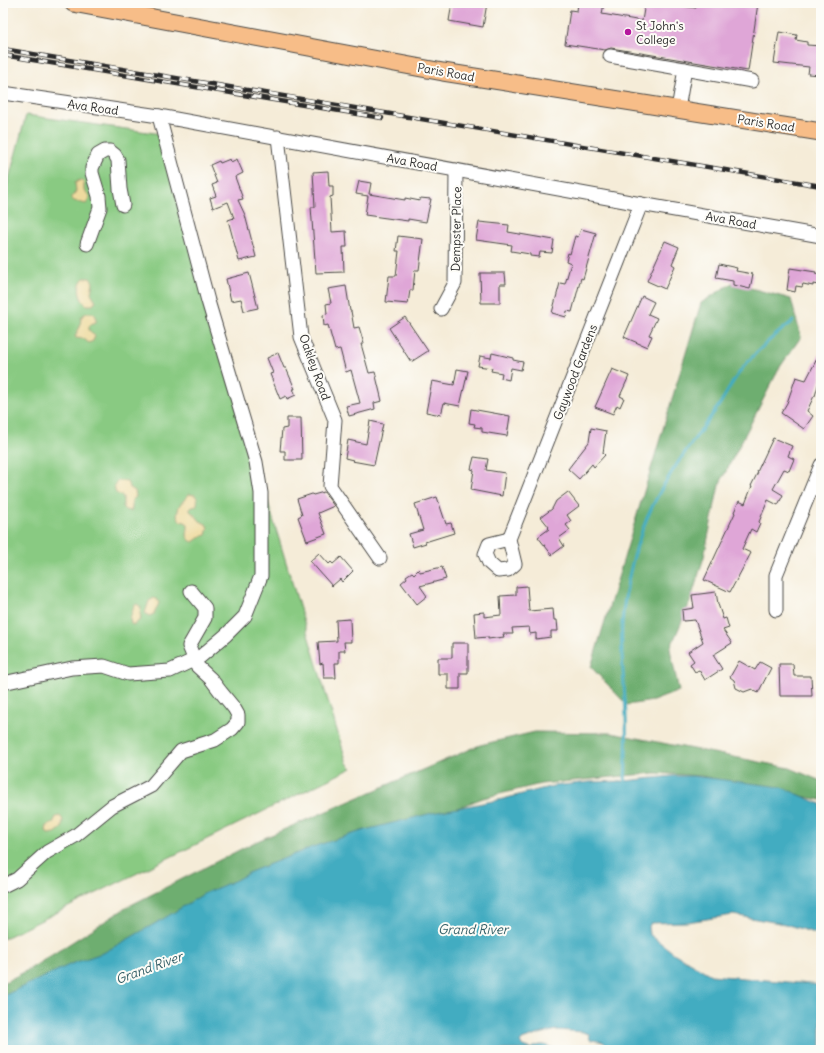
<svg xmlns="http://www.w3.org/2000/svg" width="824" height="1053" font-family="Delius,sans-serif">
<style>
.green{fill:#89ca82;stroke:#5a7a56}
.forest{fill:#6eae70;stroke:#4c6c4e}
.sand{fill:#eeda9e;stroke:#8c8264}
.water{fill:#42acc1;stroke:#366c76}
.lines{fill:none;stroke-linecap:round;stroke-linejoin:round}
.stream{stroke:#42acc1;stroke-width:3}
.building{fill:#dfa6d7}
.minor-casing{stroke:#494845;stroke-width:15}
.major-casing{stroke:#494845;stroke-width:19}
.minor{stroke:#fff;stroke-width:13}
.major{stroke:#f7bd88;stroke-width:17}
.rail-casing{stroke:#2b2b2b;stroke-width:4.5}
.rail{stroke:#fdfcf7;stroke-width:3;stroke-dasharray:9;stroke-linecap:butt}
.poi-dot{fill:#b5179e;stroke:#fdfcf7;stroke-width:1.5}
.labels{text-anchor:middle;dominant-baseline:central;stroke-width:4;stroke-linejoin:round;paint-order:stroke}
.poi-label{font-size:12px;fill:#2b2b2b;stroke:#fdfcf7;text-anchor:start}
.street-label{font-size:12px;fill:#2b2b2b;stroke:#fdfcf7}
.water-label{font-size:13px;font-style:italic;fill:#345f67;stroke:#fdfcf7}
</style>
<rect width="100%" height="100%" fill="#fdfcf7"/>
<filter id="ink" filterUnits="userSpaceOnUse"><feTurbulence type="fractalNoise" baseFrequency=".025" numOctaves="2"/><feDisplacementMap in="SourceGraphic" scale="8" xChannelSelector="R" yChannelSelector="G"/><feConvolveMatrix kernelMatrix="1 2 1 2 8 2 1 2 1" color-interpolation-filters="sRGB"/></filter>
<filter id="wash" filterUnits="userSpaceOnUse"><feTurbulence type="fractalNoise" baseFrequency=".012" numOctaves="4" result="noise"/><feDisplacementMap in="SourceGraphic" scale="16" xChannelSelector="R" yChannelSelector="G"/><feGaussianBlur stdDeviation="0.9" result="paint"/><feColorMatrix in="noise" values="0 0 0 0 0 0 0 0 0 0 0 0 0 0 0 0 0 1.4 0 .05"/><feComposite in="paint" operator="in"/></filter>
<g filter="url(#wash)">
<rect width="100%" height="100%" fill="#f5ecd8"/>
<path class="green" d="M26 115 162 134C220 345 283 554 347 763L352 768 3 939V201Z"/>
<g class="forest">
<path d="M732 283 791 299 801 337 780 367 719 485 704 557 690 602 670 649 679 691 653 701 627 705 591 667 701 303Z"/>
<path d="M535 732 611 733 790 768 821 781V800L701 776 655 773 541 784 483 798 323 860 3 1003V983L28 970 129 906 255 842 480 745Z"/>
</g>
<g class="sand">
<path d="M80 180 84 182V191L89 195V199L86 204 74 201 72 199V197L76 191 75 183Z"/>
<path d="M84 278H90L93 282 91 293 96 301 93 305H87C79 300 76 285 84 278Z"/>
<path d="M86 313H93L96 316V322L91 324 89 327V330L95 336 93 341 89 343 84 339 76 338 75 336 80 327 81 317Z"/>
<path d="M117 481H126L128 484 129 487 135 491 136 497 132 500V508L131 511 125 510 123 508V497L116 493C114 489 114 485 117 481Z"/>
<path d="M189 494 195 495C198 499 198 502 196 506L190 508V511L196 516 200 521 206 524 208 528 206 535 200 537 193 542C183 538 189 531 188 524L185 522 180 521 177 515 179 506Z"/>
<path d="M154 598 157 599 159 603 154 614 149 616 145 613 149 601Z"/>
<path d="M137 604 141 607 140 613 141 619 134 625 131 624 130 619 134 606Z"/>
<path d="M60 816 63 820 62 828 55 833 48 834 46 831 47 826 53 823 56 817Z"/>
</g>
<path class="water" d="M673 776H693L781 787 821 804V935L785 924 733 915 687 922 651 923 648 928 649 934 675 954 711 975 821 985V1050H611C606 1041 600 1041 590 1040L589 1034 583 1032 557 1030 539 1034 522 1040 520 1043 523 1046 531 1049C544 1040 549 1049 562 1050H3V996L71 964 105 952 163 919 205 893 236 880 250 872 315 846 365 830 432 813 503 799 553 786 590 782 625 781Z"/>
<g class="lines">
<path class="stream" d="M625 781C626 759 627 738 626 717 625 686 620 655 622 624 625 585 636 539 653 505 670 471 693 441 715 411 724 399 730 385 739 373 754 352 774 336 793 321"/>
</g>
<g id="blocks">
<g class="building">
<path d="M452 3H487L483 27 449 21Z"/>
<path d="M578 3H604L602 14 642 21 645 3H659L696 8V3H758L748 71 611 48 605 50 565 44 570 10 577 11Z"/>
<path d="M779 32 797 35 796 40 807 42V45L821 46V75L808 74 809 67 774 63Z"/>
<path d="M230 159 231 162 237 159 243 173 235 177 243 199 238 200 245 215 256 257 239 261 228 220 234 218 228 202 213 208 210 198 216 196 212 185 217 183 210 165 219 161 220 163Z"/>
<path d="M328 171 329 186H333V196L330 197 332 232 346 231 347 247H343L344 272 316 273 311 207H315L313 172Z"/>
<path d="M359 181 371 183 369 194 405 200V198L420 201V198L431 199 426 222 408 219V221L365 215 368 196 356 194Z"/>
<path d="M479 222 509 225 508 232 554 240 552 253 540 252 539 257 530 256V254L511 251 512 245 476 240Z"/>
<path d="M581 229 596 233 583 279 581 278 572 312 567 311 566 317 552 313 560 283 565 284 571 263 566 261 568 253 570 254 575 236 578 237Z"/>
<path d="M398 236 423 239 419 270H415L413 290H410L408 304 386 302 389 276H396L399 251H396Z"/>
<path d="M665 241 679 247 672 264 675 266 665 289 647 281Z"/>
<path d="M719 264 737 268 736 271 753 274 750 289 733 285V281L716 278Z"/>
<path d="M790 268 816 272 815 274 820 275 818 285 813 284V286L803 284 802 287 796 286 795 292 787 290Z"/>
<path d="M249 273 258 308 244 311 241 299 231 301 226 279Z"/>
<path d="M480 273H505L506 284H500V303H481Z"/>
<path d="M346 286 350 311H351L354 328 359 327 364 344H361L369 373 375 372 382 401 374 403 375 409 349 416 346 406 360 403 351 370 346 372 340 349 335 350 328 325 324 326 323 315 327 314 326 304 331 303 328 289Z"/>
<path d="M642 296 654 302 648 314 657 318 649 335 652 336 647 347 624 337Z"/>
<path d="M405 317 428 351 411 362 389 328Z"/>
<path d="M821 351V375L815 396H814L807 411 813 416 804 429 781 413 787 403 796 377 806 380Z"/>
<path d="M278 353 284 368H286L295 389H293L296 395 287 399 286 396 280 399 270 374 273 373 267 358Z"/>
<path d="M492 353 513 358V360L523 362 521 370 511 368 509 380 501 378 502 373 491 371 492 368 478 366 480 356 491 358Z"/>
<path d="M457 369 468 371 460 406 444 403 441 415 426 412 432 381 454 385Z"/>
<path d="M612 369 629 376 620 396 624 398 620 407 617 405 613 414 595 407Z"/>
<path d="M471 409 510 416 507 436 482 432V428L474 427 475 424 469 423Z"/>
<path d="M287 418H301L302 460H285V451H280L282 429 287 428Z"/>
<path d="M370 421 383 424 374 465 352 461 353 460 345 458 348 440 366 444Z"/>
<path d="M591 428 606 431 603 453 605 455 594 467 592 464 579 479 568 469 589 442Z"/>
<path d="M773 438 792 446 788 456 794 459 789 471 784 469 773 489 783 495 778 505 768 500 759 522 760 523 756 532 751 529 742 549 751 553 730 592 704 580 735 513 734 512 739 501 745 504 752 486H751L758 472H757Z"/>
<path d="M474 457 488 459 486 470 505 473 502 496 471 490 474 470 471 469Z"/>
<path d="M324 492 334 506 318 513 326 534 307 541 298 517 302 515 297 499 312 494 313 495Z"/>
<path d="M568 492 579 506 567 515 571 521 566 525 570 530 559 538 564 546 552 555 538 537 549 529 548 528 549 527 541 517 552 509 556 501Z"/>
<path d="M437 497 446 524 451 523 454 533 425 542 426 543 413 547 409 534 423 530 415 504Z"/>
<path d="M319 553 329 564 331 562 333 564 341 557 353 571 342 582 340 579 332 586 310 561Z"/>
<path d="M442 567 446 579 420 586 427 596 417 604 401 583 407 578 406 576 412 572 414 574 419 569 420 572Z"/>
<path d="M527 586 529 611 553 609 554 620H557L558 631H551V637L536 639V633L530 634 529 627 512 628 513 634H503L504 637 488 639V637L476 638 474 613 484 612V617L501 615 500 596 516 595V587Z"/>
<path d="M716 592 718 604 723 619 726 618 729 628 723 630 732 643 713 655 722 669 705 680 699 670 695 672 690 664 694 661 688 652 703 642 695 620 683 621 682 610 694 608 692 595Z"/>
<path d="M350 619 351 642H344L345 651H339V663H335L336 678H324L323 663 320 664 318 642 337 641 336 620Z"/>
<path d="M452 643H468V673H460V689H448V674H438V658H452Z"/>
<path d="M739 661 755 670 760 662 771 668 758 693 752 689 744 692 736 688 734 680 730 677Z"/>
<path d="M779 664H793L794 676H811L812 696H780Z"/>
</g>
</g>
</g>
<g filter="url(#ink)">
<use href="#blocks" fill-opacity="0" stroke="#494845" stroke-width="1"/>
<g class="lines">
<g class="minor-casing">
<g id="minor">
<path d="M610 56 752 81"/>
<path d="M3 93 159 116 641 204 821 236"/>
<path d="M678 109 685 69"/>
<path d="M278 137 301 337 335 420 330 486 380 558"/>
<path d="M87 244 100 208 99 196 92 173V168L98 155 105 151H110L115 155 118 160 120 189 123 205"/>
<path d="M441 309 455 283 456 170"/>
<path d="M509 539 489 544 485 554 489 563 498 571 508 570 515 564 509 539 641 204"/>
<path d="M776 610V575L821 465"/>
<path d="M3 683 72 668 104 666 128 674 170 671 200 657 226 635 245 616 261 576V493L256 462 208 301 159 116"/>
<path d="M3 886 17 879 47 852 75 836 112 806 151 786 181 751 215 740 232 729 238 722V715L234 708 220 691 211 679 197 666 189 646 205 618V608L191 591"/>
</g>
</g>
<g class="major-casing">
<path id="major" d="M73 3 443 72 821 132"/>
</g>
<use href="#minor" class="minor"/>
<use href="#major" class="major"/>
<g class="rail-casing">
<g id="rail">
<path d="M3 49 821 186"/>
<path d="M3 55 382 118"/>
</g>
</g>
<use href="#rail" class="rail"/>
</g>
</g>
<circle class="poi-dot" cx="628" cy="32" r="4"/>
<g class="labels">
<g class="poi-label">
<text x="636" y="25">St John's<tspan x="636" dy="14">College</tspan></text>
</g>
<g class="street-label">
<text transform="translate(446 72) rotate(10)">Paris Road</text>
<text transform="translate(93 107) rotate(8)">Ava Road</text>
<text transform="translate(766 123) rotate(9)">Paris Road</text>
<text transform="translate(412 162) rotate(10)">Ava Road</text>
<text transform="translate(731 220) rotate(10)">Ava Road</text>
<text transform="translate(456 229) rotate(-89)">Dempster Place</text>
<text transform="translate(315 367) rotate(70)">Oakley Road</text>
<text transform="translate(575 372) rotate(-69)">Gaywood Gardens</text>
</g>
<g class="water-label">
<text x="473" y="929">Grand River</text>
<text transform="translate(149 968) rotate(-20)">Grand River</text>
</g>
</g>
<rect width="824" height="1053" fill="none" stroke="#fdfcf7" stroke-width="16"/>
</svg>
